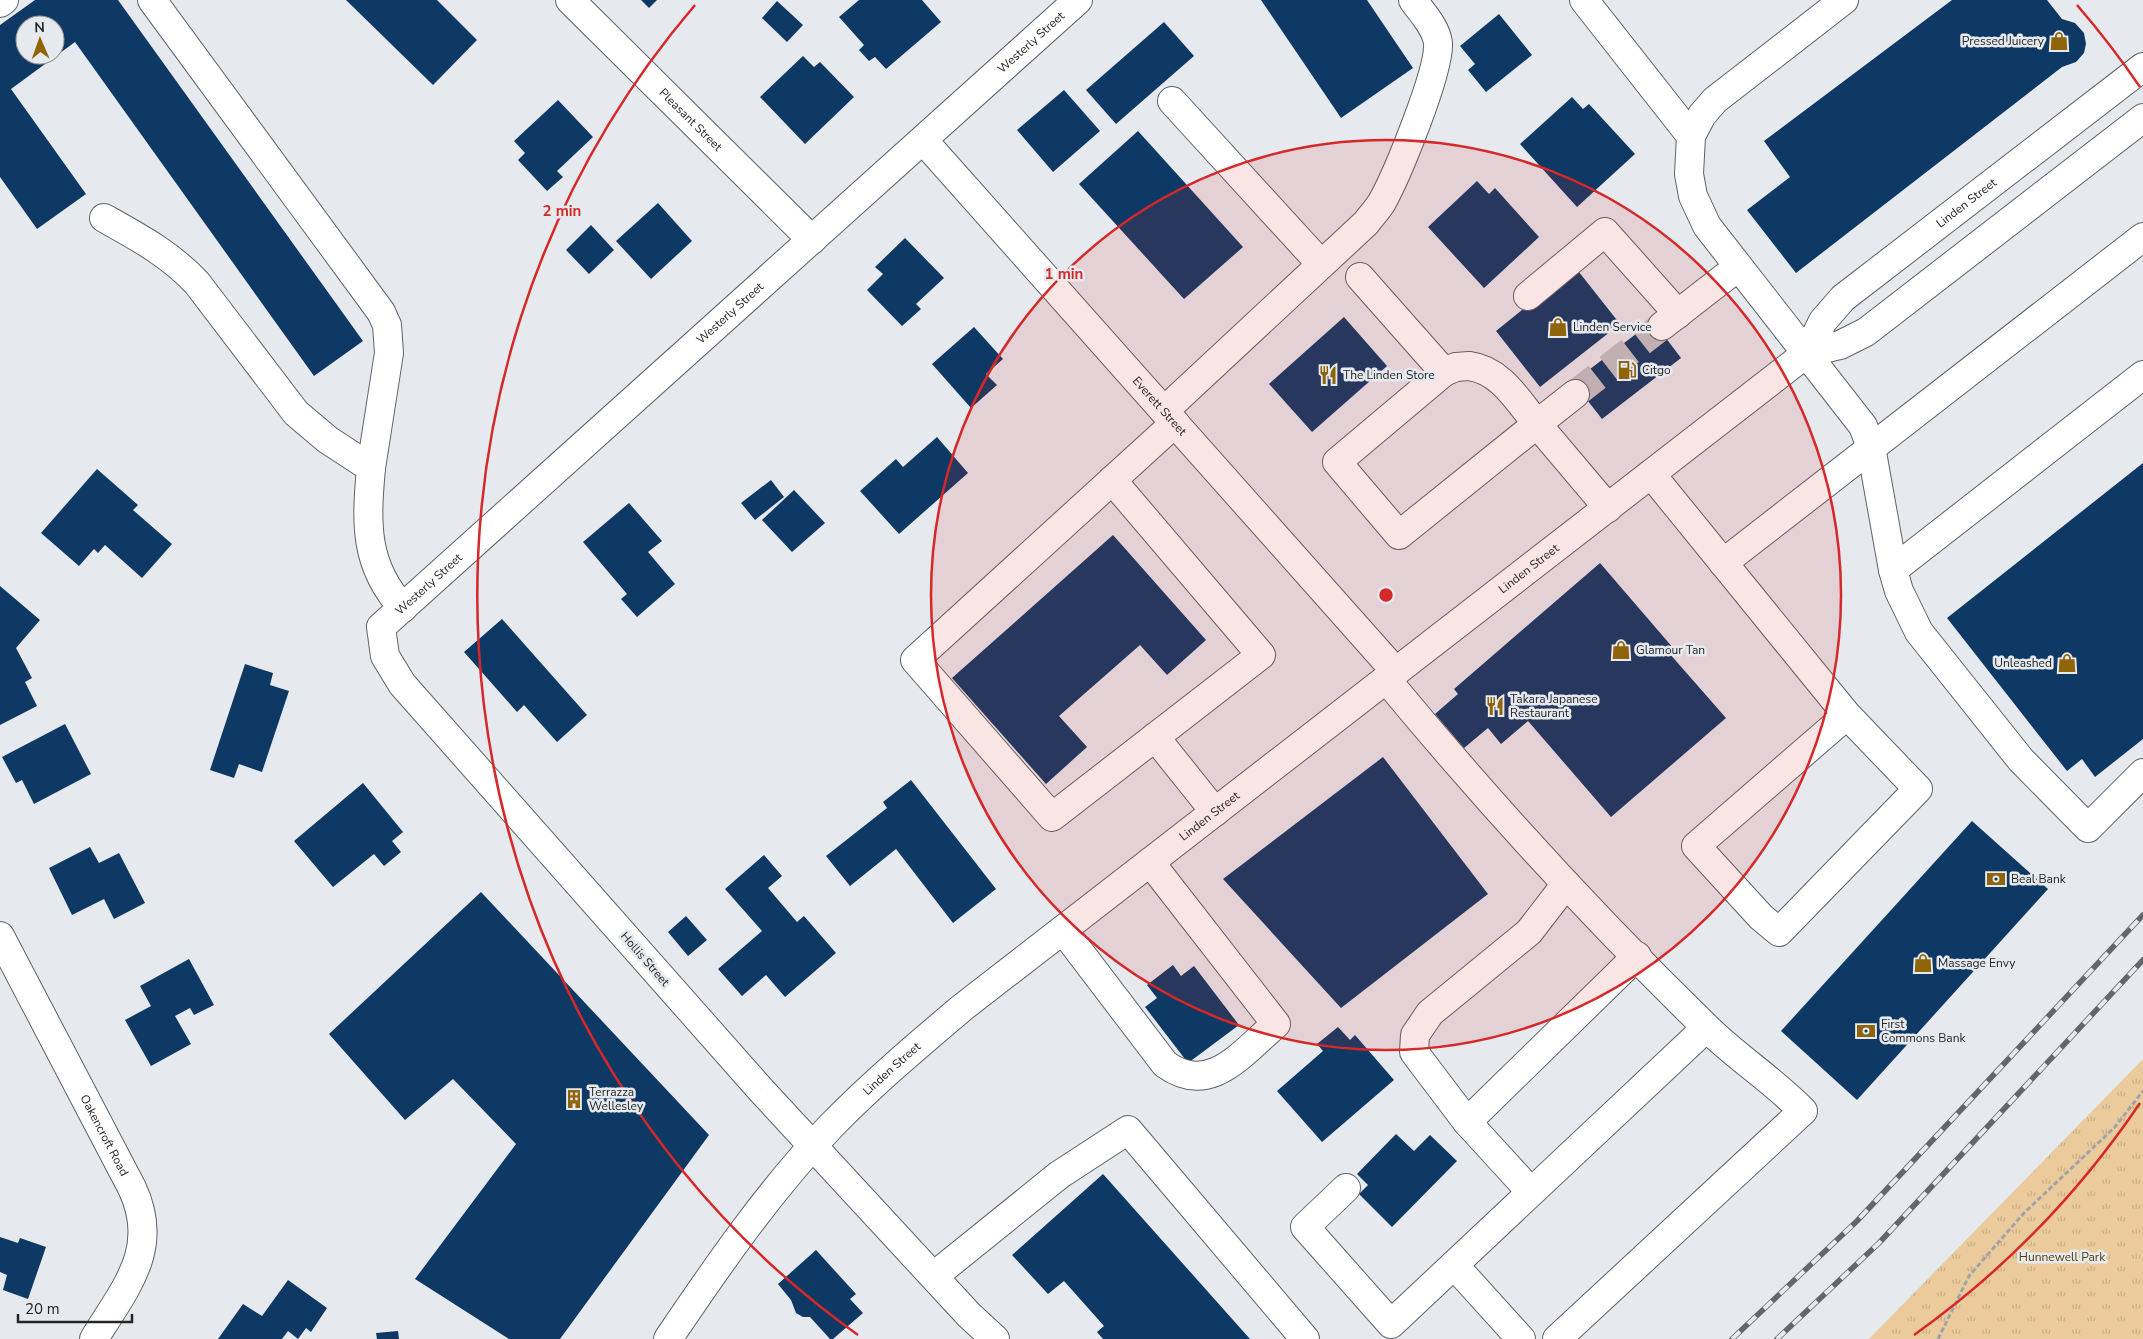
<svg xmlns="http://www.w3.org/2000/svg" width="2143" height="1339" font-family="'Nunito Sans',sans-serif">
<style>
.park{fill:url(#park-tufts)}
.building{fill:#0f3965;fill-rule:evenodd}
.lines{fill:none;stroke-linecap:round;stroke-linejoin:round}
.minor-tunnel{stroke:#bfc2c5;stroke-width:28;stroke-dasharray:28 14;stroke-linecap:butt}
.minor-casing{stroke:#5f6265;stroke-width:30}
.path{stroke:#a1a4a7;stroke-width:3;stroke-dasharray:5 2.5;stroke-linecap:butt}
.minor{stroke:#fff;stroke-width:28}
.rail-casing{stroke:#656669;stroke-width:5.5}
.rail{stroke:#e6e9ed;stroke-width:4;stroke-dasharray:11;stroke-linecap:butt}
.ring{fill:none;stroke:#d62828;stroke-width:2.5}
.labels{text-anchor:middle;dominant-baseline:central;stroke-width:5;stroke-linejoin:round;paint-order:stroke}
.poi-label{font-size:12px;fill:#242527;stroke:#e6e9ed;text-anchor:start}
.street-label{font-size:12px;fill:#242527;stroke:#e6e9ed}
.park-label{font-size:12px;fill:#563b0a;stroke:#e6e9ed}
.centre{fill:#d62828;stroke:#e6e9ed;stroke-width:2.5}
.ring-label{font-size:15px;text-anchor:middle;font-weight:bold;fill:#d62828;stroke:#e6e9ed;stroke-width:5;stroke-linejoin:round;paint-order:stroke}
</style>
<defs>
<pattern id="park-tufts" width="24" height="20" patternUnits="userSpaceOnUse" patternTransform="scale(1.25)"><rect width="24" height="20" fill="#ebcb9c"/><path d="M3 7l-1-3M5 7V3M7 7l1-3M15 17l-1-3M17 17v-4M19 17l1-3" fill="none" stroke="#c9ae86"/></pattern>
</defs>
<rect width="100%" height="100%" fill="#e6e9ed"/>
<path class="park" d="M2143 1059V1339H1869Z"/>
<g class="building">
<path d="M35 0H118L363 341 314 376 75 42 11 89 86 194 37 229 0 177V25ZM25 25H55V55H25Z"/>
<path d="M346 0H437L477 40 433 85Z"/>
<path d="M641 0H657L649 8Z"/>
<path d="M859 0H922L941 22 886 69 875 57 869 61 859 50 864 45 839 17Z"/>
<path d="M1261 0H1367L1413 68 1341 118Z"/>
<path d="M1952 0H2047L2062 19 2075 23 2084 33 2086 44 2084 53 2076 62 2062 67 1796 273 1747 210 1790 177 1764 141Z"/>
<path d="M777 1 803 25 787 42 762 18Z"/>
<path d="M1499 14 1532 55 1486 92 1468 70 1475 64 1460 46Z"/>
<path d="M1164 22 1194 56 1116 124 1086 90Z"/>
<path d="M803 56 814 67 820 62 854 97 805 144 760 97Z"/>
<path d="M1064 90 1100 131 1053 172 1017 130Z"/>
<path d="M1572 97 1583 109 1589 104 1635 154 1577 207 1520 144Z"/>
<path d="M558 100 593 137 557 171 563 177 547 191 518 160 525 153 514 141Z"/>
<path d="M1138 131 1243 247 1184 299 1079 184Z"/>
<path d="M1477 181 1489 194 1495 188 1539 237 1484 288 1428 227Z"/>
<path d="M658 203 692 241 651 279 616 241Z"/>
<path d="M591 225 614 250 589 274 566 250Z"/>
<path d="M905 238 944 278 916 304 921 309 902 326 867 290 883 274 875 267Z"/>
<path d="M1575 267 1620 324 1540 387 1496 331Z"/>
<path d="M1344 317 1387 366 1312 432 1269 384Z"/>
<path d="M1653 321 1681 358 1602 419 1573 382Z"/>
<path d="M974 327 1003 359 986 374 997 385 971 408 932 364Z"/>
<path d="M937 437 968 473 899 534 860 491 896 459 903 467Z"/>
<path d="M2143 463V739L2095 777 2082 759 2067 771 1947 618Z"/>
<path d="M97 469 138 505 133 510 172 544 142 578 105 545 98 553 94 549 79 566 41 533Z"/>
<path d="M771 480 784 497 755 520 741 503Z"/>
<path d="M794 490 825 523 792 552 762 520Z"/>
<path d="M629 503 662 541 648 552 675 584 637 617 621 599 627 594 583 542Z"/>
<path d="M1113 535 1206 640 1167 675 1140 645 1059 716 1087 747 1046 784 952 678Z"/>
<path d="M1600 563 1674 649 1669 653 1726 718 1611 817 1528 721 1501 744 1488 728 1464 748 1435 714 1458 694 1454 689Z"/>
<path d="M0 586 40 620 16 648 32 678 25 682 37 706 0 725Z"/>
<path d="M502 619 587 715 557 742 524 705 517 712 464 652Z"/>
<path d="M245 664 273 673 270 685 289 691 262 772 239 764 234 778 210 770Z"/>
<path d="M65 724 91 774 34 804 22 780 16 783 2 757Z"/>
<path d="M1383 757 1488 894 1341 1008 1223 879Z"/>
<path d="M911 780 996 889 953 923 896 849 850 886 826 856 887 808 883 802Z"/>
<path d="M363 783 403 832 392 841 401 852 384 866 374 854 333 887 294 841Z"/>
<path d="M1972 821 2048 889 1857 1100 1781 1031Z"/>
<path d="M90 847 99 863 119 853 145 903 114 919 104 899 72 915 49 868Z"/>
<path d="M764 855 782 876 768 888 797 922 804 916 836 953 785 997 766 975 742 996 718 969 762 931 725 889Z"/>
<path d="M481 892 709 1135 560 1339H509L415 1279 516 1144 453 1079 405 1120 329 1034Z"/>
<path d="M686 916 707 940 688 956 668 932Z"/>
<path d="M189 959 214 1005 194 1015 190 1008 175 1016 191 1044 151 1066 125 1020 151 1006 140 986Z"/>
<path d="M1173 965 1181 976 1194 966 1239 1025 1188 1063 1145 1007 1157 998 1147 985Z"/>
<path d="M1338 1027 1350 1040 1355 1035 1394 1080 1322 1142 1277 1091 1323 1051 1317 1044Z"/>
<path d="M1396 1134 1414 1151 1430 1135 1457 1161 1392 1227 1359 1194 1368 1185 1357 1174Z"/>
<path d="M1103 1174 1250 1339H1103L1097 1332 1104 1326 1064 1281 1048 1294 1012 1255Z"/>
<path d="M0 1237 18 1243 20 1238 46 1247 28 1299 3 1290 7 1275 0 1272Z"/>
<path d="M816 1250 856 1294 850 1299 863 1313 833 1339H830L810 1317H803L796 1313 791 1300 778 1284Z"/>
<path d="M288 1280 327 1308 311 1332 306 1328 298 1339 288 1331 282 1339H218L243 1304 262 1316Z"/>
<path d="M398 1331 399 1339H377L376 1333Z"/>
</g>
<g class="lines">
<path class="minor-tunnel" d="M1575 394 1662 326"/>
<g class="minor-casing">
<g id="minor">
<path d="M152 0 381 312 387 325 389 353 371 468"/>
<path id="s1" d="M570 0 812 240"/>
<path d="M1584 0 1691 136"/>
<path d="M1844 0 1715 100 1702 115 1691 136 1689 174 1693 196 1707 226 1863 426 1871 447 1893 570 2143 375"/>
<path d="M0 3 4 0"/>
<path d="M1172 101 1321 264"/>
<path id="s2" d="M923 140 1396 672"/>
<path d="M104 218C138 237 170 254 197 283L296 413 328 440 371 468C366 523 364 565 403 608"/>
<path d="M1360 277 1444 372"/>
<path d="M1528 296 1605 232 1678 314"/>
<path d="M1662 326 1738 267"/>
<path id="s3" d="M1807 353 1823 321 1843 298 2143 67"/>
<path d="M1469 366C1501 370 1518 401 1537 424L1399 535 1337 462 1444 372 1456 367Z"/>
<path d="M1575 394 1537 424 1608 508"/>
<path d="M1164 411 1366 223C1371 216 1378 209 1382 202 1397 175 1440 71 1438 43 1436 27 1422 13 1413 0"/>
<path d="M1651 474 1847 715 1918 789 1779 932 1761 917 1696 846 1847 715"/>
<path d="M1112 480 1261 655 1052 817 915 660 1175 423"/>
<path d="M1723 563 2143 237"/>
<path d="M1893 570 1899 591 1919 632 2021 760 2088 828 2143 773"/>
<path d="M1386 679C1487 801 1593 917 1706 1027 1736 1057 1773 1080 1803 1111L1557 1339"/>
<path d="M1155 737 1215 812"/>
<path d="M1566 884 1529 932 1430 1013 1415 1035 1414 1052 1467 1122 1637 956"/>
<path d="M1063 930 1165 1064C1210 1097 1242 1053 1276 1024L1150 862"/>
<path id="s4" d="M0 936 132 1188C161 1249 125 1288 94 1339"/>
<path d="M1467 1122 1531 1192"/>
<path d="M1346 1188 1305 1227 1391 1324 1706 1028"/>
<path d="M1454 1265 1521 1339"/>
<path d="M934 1276 1059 1175 1128 1130 1305 1339"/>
<path id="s5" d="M668 1339C718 1265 769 1191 831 1126 873 1083 918 1045 963 1007L1807 353 1840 345 1866 332 2143 118"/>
<path id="s6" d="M995 1339 969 1315 761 1090 402 684 385 656 381 627 1078 0"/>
</g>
</g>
<path class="path" d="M1938 1339 1969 1276 2024 1213 2115 1127 2143 1091"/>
<use href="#minor" class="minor"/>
<g class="rail-casing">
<g id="rail">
<path d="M1732 1339 1857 1221 2143 915"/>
<path d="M1777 1339 1879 1243 2143 960"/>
</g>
</g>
<use href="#rail" class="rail"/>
</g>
<circle cx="1386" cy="595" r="455" fill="#d62828" fill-opacity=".12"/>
<g class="ring">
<circle cx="1386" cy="595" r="455"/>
<path d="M2140 1103A909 909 0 0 1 1914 1335M858 1335A909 909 0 0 1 695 5M2077 5A909 909 0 0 1 2140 87"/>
</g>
<defs>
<g id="shop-bare" transform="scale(1.5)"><path d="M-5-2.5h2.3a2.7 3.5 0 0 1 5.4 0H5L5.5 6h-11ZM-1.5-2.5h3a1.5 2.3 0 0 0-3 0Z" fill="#8f640b" stroke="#e6e9ed" stroke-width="2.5" paint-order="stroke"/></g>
<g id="fuel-bare" transform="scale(1.5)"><path d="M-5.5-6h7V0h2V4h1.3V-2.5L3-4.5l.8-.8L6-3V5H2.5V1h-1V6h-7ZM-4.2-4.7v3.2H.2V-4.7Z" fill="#8f640b" stroke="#e6e9ed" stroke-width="2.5" paint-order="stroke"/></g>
<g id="restaurant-bare" transform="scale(1.5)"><path d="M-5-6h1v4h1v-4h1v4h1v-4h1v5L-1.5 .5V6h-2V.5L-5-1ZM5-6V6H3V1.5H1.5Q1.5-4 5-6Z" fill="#8f640b" stroke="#e6e9ed" stroke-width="2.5" paint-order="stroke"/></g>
<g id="bank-bare" transform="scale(1.5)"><path d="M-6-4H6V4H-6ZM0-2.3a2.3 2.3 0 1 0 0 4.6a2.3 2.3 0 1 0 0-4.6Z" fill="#8f640b" stroke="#e6e9ed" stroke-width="2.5" paint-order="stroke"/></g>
<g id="building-bare" transform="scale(1.5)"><path d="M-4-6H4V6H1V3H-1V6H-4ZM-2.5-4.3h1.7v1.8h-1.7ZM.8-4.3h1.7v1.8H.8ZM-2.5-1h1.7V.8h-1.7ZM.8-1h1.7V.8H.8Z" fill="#8f640b" stroke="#e6e9ed" stroke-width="2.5" paint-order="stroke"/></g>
</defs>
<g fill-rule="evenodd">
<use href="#shop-bare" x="2059" y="41"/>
<use href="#shop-bare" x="1558" y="327"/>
<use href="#fuel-bare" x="1627" y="370"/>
<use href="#restaurant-bare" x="1328" y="375"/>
<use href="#shop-bare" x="1621" y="650"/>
<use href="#shop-bare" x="2067" y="663"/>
<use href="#restaurant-bare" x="1495" y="706"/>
<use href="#bank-bare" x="1996" y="879"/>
<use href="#shop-bare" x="1923" y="963"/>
<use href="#bank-bare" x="1866" y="1031"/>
<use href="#building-bare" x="574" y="1099"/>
</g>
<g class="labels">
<g class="poi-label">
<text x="2044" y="41" text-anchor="end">Pressed Juicery</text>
<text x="1573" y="327">Linden Service</text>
<text x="1642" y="370">Citgo</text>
<text x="1343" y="375">The Linden Store</text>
<text x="1636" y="650">Glamour Tan</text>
<text x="2052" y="663" text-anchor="end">Unleashed</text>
<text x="1510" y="699">Takara Japanese<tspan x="1510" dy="14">Restaurant</tspan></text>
<text x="2011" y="879">Beal Bank</text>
<text x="1938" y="963">Massage Envy</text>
<text x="1881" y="1024">First<tspan x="1881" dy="14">Commons Bank</tspan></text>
<text x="589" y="1092">Terrazza<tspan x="589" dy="14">Wellesley</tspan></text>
</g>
<g class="street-label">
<text stroke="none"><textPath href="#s6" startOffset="1820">Westerly Street</textPath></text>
<text stroke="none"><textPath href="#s1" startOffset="170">Pleasant Street</textPath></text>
<text stroke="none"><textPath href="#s3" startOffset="222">Linden Street</textPath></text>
<text stroke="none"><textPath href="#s6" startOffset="1415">Westerly Street</textPath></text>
<text stroke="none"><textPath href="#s2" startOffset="356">Everett Street</textPath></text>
<text stroke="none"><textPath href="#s5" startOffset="1162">Linden Street</textPath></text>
<text stroke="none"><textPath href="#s6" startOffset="1010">Westerly Street</textPath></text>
<text stroke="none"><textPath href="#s5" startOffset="758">Linden Street</textPath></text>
<text transform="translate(645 959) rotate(49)">Hollis Street</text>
<text stroke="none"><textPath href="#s5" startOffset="352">Linden Street</textPath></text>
<text stroke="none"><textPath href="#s4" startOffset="225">Oakencroft Road</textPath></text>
</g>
<g class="park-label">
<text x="2062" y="1257">Hunnewell Park</text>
</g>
</g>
<circle cx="1386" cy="595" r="8" class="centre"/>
<g class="ring-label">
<text x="562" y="216">2 min</text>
<text x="1064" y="279">1 min</text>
</g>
<g transform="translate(40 40) rotate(358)"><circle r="24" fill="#e6e9ed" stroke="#989b9e"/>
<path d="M0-4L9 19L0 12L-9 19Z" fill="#8f640b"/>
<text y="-8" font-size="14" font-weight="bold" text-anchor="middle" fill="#242527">N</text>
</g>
<path d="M18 1314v8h114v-8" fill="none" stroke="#242527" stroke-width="2.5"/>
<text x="25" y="1314" font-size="15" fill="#242527" stroke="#e6e9ed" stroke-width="4" paint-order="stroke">20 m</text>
</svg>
